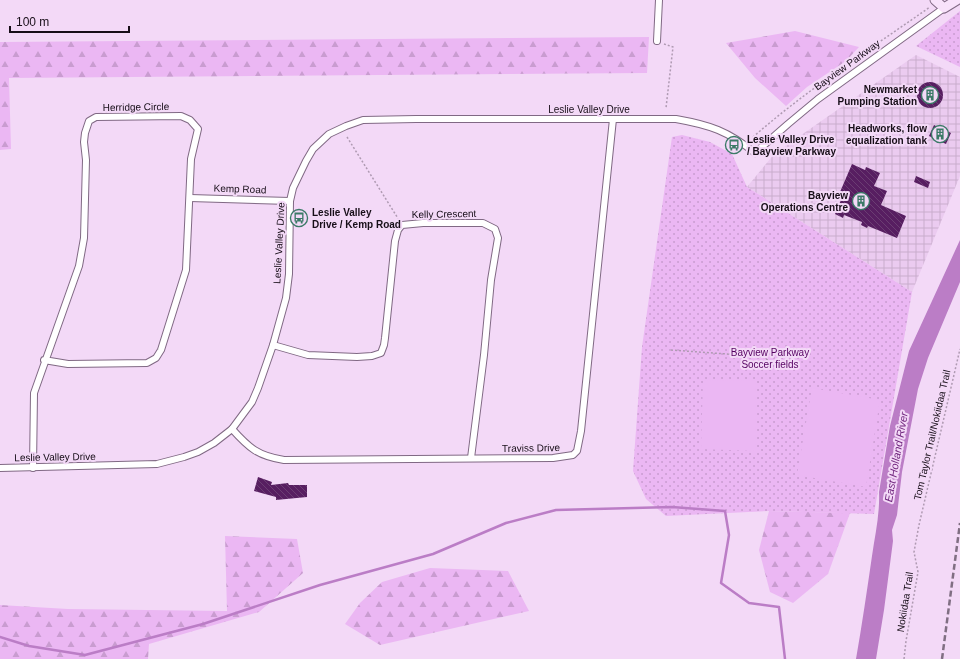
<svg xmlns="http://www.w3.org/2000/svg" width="960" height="659" font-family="Arial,sans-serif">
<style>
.industrial{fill:url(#industrial-grid)}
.forest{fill:url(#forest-firs)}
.park{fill:url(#park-dots)}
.garden{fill:#ebb7f3}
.water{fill:#bb7dc6}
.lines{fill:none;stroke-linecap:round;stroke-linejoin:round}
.stream{stroke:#bb7dc6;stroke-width:2.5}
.building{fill:url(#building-back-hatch)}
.street-casing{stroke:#806984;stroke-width:8}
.secondary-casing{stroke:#806984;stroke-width:11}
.path{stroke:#af9ab2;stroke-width:1.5;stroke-dasharray:2 2;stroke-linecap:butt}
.street{stroke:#fff;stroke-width:6}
.secondary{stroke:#f8e2fb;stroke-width:9}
.rail{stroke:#806f83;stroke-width:2.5;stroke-dasharray:6 3;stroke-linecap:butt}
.labels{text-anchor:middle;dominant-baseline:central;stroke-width:4;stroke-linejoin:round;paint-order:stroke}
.street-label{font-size:10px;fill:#170e18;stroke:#f3d9f7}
.poi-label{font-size:10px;font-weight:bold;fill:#170e18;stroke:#f3d9f7;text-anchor:end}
.park-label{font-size:10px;fill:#560362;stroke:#f3d9f7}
.water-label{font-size:11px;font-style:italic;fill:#71267e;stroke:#f3d9f7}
</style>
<defs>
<pattern id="industrial-grid" width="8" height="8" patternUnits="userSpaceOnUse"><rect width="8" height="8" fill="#ebcbf0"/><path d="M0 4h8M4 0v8" fill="none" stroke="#c9adcd"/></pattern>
<pattern id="forest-firs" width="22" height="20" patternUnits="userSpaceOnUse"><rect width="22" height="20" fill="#ebb7f3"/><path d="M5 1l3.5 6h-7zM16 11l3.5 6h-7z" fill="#c99cd0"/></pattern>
<pattern id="park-dots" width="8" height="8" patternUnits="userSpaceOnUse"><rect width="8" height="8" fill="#ebb7f3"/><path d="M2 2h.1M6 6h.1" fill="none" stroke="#c99cd0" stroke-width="1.8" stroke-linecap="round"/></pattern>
<pattern id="building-back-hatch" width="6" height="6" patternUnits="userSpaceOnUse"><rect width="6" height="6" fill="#571e61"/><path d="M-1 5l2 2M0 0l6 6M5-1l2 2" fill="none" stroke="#6b3d73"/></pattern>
</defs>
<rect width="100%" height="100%" fill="#f3d9f7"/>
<path class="industrial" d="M916 55 960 77V176L912 292 747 187 774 154Z"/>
<g class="forest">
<path d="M795 31 859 47 846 61 807 87 786 106 755 78 726 43Z"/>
<path d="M649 37 647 73 9 78 11 149 0 150V42Z"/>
<path d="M769 511 850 513 828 574 793 603 770 592 759 550Z"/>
<path d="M225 536 297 539 303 573 259 612 149 644 148 659H0V605L68 609 227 611Z"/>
<path d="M430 568 508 571 529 611 380 645 345 624 360 603 382 582Z"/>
</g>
<g class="park">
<path d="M960 11V67L916 46Z"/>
<path d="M682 135 710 142 732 154 747 187 912 292 874 514 769 511 666 516 646 499 633 471 642 347 672 137Z"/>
</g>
<g class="garden">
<path d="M703 380 756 381 755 451 701 449Z"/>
<path d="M812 388 880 400 866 487 797 475Z"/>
</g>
<path class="water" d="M960 240V282L928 358 918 389 902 472 897 515 892 530 893 541 884 610 876 659H856C862 625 867 590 872 556 875 535 880 514 879 492L890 426 909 351Z"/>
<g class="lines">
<path class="stream" d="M0 637 29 646 85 655 203 624 320 585 433 554 506 523 556 510 672 507 725 511 729 535 721 583 749 603 779 607 785 659"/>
</g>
<g class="building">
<circle cx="930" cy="95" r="13"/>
<path d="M934 125 951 133 946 144 929 136Z"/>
<path d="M852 164 865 170 866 167 880 173 874 186 887 191 881 205 906 216 897 238 868 226 867 228 861 225 862 222 844 215 843 218 835 214 844 193 840 192Z"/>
<path d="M916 176 930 182 928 188 914 182Z"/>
<path d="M258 477 272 482 271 485 288 483 289 485H307V497L276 500V497L254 491Z"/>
</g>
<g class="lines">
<g class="street-casing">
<g id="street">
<path d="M657 41 659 0"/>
<path d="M190 198 290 201"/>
<path d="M273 345 308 355 357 357 372 356 381 353 384 345 385 338 395 241 398 230 402 225 423 223H483L495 229 498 238 491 280 484 355 471 458"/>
<path d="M232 429C249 448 258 456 284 460L553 458 573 455 577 451 581 431 613 119"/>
<path d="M0 468 157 464 184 457 198 452 214 443 232 429 252 402 258 388 273 345 286 298 289 274 290 201 293 188 306 161 313 149 329 134 346 126 363 120 416 119H676C710 125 728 131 755 153L788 124 818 99 944 8"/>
<path d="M33 468 34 393 79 266 84 238 86 160 84 142 85 133 89 121 96 117 181 116 190 120 198 129 191 159 186 270 161 350 156 358 147 363 68 364 44 360"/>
</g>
</g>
<g class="secondary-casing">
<path id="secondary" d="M935 0 944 8 957 0"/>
</g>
<g class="path">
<path d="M664 44 673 47 666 108"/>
<path d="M347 137 399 220"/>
<path d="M753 137C808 89 870 49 930 7"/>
<path d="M671 350 755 356 763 357 772 363"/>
<path d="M904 659 906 641 918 572 914 552 919 525 960 349"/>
</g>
<use href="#street" class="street"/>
<use href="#secondary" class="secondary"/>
<path class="rail" d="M942 659 960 523"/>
</g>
<defs>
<g id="building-ring" transform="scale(0.9)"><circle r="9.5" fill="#f3d9f7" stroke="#3b7a67" stroke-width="1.5"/><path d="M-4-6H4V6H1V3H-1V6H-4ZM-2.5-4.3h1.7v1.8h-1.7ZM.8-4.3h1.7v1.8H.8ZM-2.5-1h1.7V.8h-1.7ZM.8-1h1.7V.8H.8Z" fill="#3b7a67"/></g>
<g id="bus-ring" transform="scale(0.9)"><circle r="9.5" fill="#f3d9f7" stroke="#3b7a67" stroke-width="1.5"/><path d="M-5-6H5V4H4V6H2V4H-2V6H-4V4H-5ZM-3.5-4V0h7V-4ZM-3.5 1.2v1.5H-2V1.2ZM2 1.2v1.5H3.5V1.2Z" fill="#3b7a67"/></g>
</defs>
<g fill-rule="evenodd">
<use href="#building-ring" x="930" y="95"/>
<use href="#building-ring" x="940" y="134"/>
<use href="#bus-ring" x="734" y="145"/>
<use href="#building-ring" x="861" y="201"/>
<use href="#bus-ring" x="299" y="218"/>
</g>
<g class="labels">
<g class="street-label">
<text transform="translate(847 65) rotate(-36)">Bayview Parkway</text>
<text transform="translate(136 107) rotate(-1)">Herridge Circle</text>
<text x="589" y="109">Leslie Valley Drive</text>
<text transform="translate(240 189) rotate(2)">Kemp Road</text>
<text transform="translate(444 214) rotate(-1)">Kelly Crescent</text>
<text transform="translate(279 243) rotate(-87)">Leslie Valley Drive</text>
<text transform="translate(932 435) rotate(-77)">Tom Taylor Trail/Nokiidaa Trail</text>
<text transform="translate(531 448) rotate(-1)">Traviss Drive</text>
<text transform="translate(55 457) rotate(-1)">Leslie Valley Drive</text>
<text transform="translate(905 602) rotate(-81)">Nokiidaa Trail</text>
</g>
<g class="poi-label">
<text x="917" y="89">Newmarket<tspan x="917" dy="12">Pumping Station</tspan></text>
<text x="927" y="128">Headworks, flow<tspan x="927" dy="12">equalization tank</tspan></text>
<text x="747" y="139" text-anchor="start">Leslie Valley Drive<tspan x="747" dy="12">/ Bayview Parkway</tspan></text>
<text x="848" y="195">Bayview<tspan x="848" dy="12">Operations Centre</tspan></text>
<text x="312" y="212" text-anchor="start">Leslie Valley<tspan x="312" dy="12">Drive / Kemp Road</tspan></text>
</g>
<g class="park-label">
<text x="770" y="352">Bayview Parkway<tspan x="770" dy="12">Soccer fields</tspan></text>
</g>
<g class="water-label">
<text transform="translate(896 457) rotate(-80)">East Holland River</text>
</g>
</g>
<path d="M10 26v6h119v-6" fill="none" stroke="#170e18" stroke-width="2"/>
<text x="16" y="26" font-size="12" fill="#170e18" stroke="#f3d9f7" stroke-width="3" paint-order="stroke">100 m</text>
</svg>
